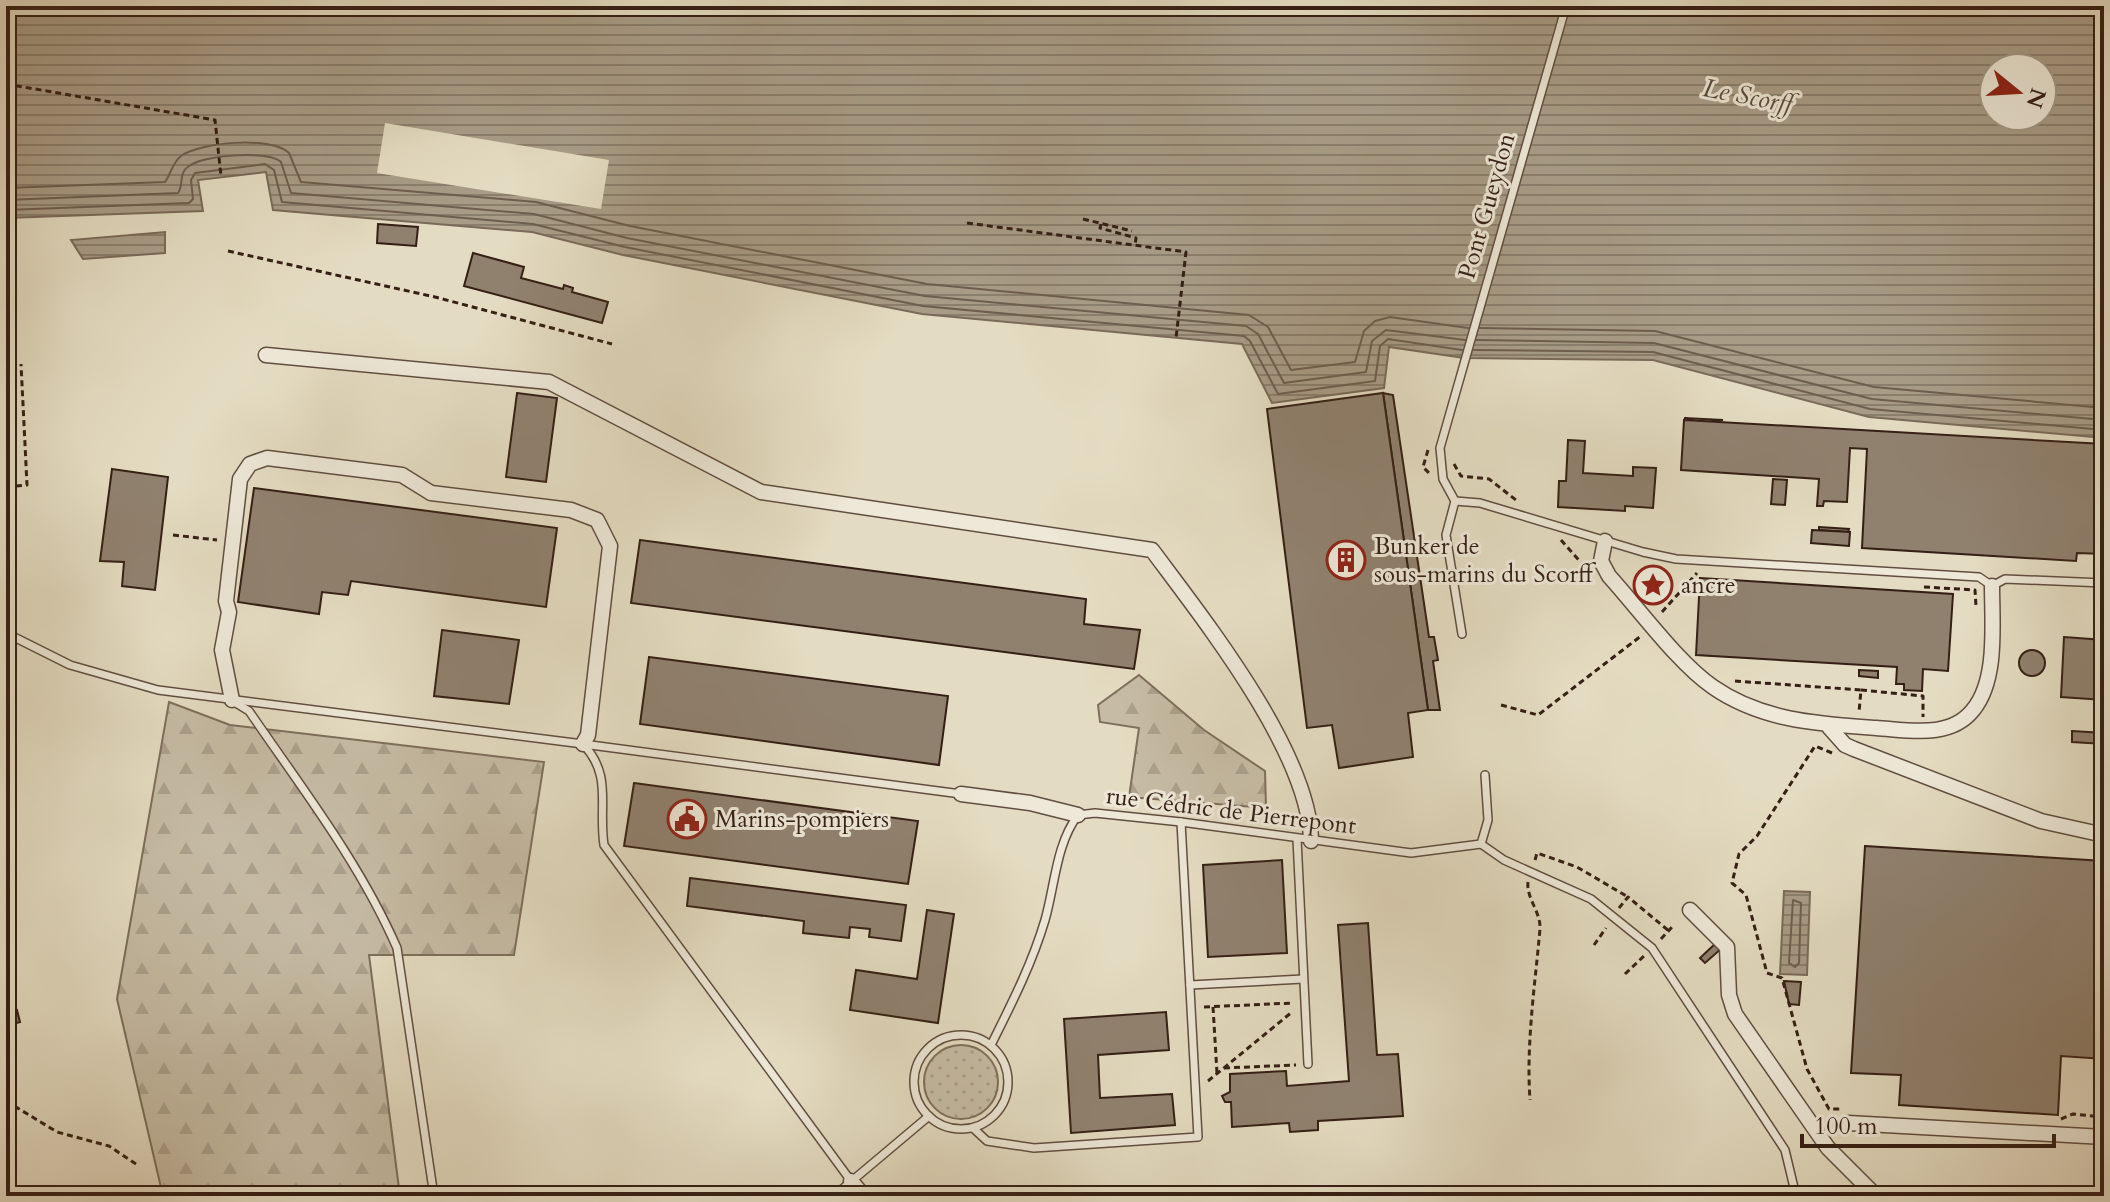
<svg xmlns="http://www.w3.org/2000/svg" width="2110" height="1202" font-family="Cardo,serif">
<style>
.grass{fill:url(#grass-dots);stroke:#7e6e5d;stroke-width:2}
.forest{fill:url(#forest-firs);stroke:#7e6e5d;stroke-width:2}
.water{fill:url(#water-rules);stroke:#7a6a59;stroke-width:2;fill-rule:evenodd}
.pier{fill:#e4dcc2}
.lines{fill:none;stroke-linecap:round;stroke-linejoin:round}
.shore{stroke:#6e5e4e;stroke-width:2}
.building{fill:#90816f;stroke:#351f15;stroke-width:2}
.lane-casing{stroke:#614e40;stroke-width:10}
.street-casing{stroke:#614e40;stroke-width:17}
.path{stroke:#351f15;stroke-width:3;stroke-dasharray:6 4;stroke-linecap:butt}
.lane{stroke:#ede8d7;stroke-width:7}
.street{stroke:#ede8d7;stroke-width:14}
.labels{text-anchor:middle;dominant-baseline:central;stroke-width:6;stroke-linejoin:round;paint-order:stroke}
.street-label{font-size:24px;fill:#351f15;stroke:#ede8d7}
.poi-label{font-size:24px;fill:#351f15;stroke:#ede8d7;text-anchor:start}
.water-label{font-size:26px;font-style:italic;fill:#5d4b3d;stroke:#ede8d7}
</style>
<defs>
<pattern id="grass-dots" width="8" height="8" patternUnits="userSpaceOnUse" patternTransform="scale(2)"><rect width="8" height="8" fill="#c6bca5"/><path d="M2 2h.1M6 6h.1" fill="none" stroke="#aba18d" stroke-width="1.8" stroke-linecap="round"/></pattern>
<pattern id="forest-firs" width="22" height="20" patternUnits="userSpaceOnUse" patternTransform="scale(2)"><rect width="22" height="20" fill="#c6bca5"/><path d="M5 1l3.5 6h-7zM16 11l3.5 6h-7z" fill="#aba18d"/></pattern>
<pattern id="water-rules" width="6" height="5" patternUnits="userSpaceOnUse" patternTransform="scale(2)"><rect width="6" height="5" fill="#a89c87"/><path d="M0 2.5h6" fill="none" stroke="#8a7f6d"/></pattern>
</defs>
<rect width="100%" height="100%" fill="#e4dcc2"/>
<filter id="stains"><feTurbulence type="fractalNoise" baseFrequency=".0025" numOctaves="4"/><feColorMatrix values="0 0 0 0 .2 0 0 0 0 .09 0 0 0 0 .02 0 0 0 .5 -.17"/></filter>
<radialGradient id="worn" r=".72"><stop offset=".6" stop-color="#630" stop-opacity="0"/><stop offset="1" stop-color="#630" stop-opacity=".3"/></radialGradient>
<circle class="grass" cx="961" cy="1082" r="37"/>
<g class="forest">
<path d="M1139 675 1204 730 1265 771 1266 808 1129 797 1139 728 1100 722 1098 705Z"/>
<path d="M169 702 230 725 544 762 514 955H369L400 1196H163L117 999Z"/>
</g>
<g class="water">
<path d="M6 6H2104V438L1869 417 1653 360 1464 358 1389 347 1384 388 1272 403 1242 344 922 314 623 255 532 232 273 210 266 172 198 180 203 211 6 218ZM1994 68H2042V116H1994Z"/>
<path d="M165 232V253L83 259 71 240Z"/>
<path d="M1784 891 1810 892 1807 975 1780 974Z"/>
</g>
<path class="pier" d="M385 123 609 160 601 209 377 173Z"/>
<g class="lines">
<g class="shore">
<path d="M6 188 165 182C171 174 172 163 181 156 200 142 272 136 289 153L301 182 536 202 630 226 927 284 1249 315 1268 327 1291 370 1355 362 1364 331 1375 321 1390 317 1468 328"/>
<path d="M6 200 178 193C184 185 178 173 189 166 203 155 269 150 281 162L291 193 534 214 627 238 925 296 1246 326 1258 334 1284 383 1366 372 1372 341 1386 330 1465 340"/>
<path d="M6 210 189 203 193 199 191 180 195 173 265 164 274 170 282 202 533 224 625 247 923 306 1244 336 1250 341 1278 394 1375 381 1380 346 1388 339 1462 350"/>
<path d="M1480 328 1655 331 1874 387 2104 408"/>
<path d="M1476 340 1654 343 1872 399 2104 420"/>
<path d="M1474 350 1653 352 1870 409 2104 430"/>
<path d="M1793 900 1801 903 1799 963 1795 967 1789 963Z"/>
</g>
</g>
<g class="building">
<path d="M378 224 418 227 416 246 377 243Z"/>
<path d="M473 253 524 267 521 278 563 289 564 285 573 288 572 292 608 302 602 323 464 286Z"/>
<path d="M517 393 557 398 546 482 506 477Z"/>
<path d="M1383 393 1393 395 1429 637H1434L1438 660 1433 661 1440 710H1428Z"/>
<path d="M1383 393 1428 710 1408 713 1413 757 1339 768 1332 725 1307 728 1267 409Z"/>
<path d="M1684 418 1723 420 1702 423Z"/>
<path d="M1684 420 2104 444V554L2077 553 2076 561 1862 548 1867 449 1850 448 1847 502 1824 501 1823 506H1817L1819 479 1681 470Z"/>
<path d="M1568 440 1585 441 1583 473 1633 476V467L1656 468 1653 508 1625 506V511L1558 507 1559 481H1566Z"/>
<path d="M6 446H12L14 484 6 485Z"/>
<path d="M112 469 168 477 155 590 122 586 124 562 100 561Z"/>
<path d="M1773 479 1787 480 1785 505 1771 504Z"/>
<path d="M254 488 557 528 546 607 351 581 348 595 322 592 319 614 238 602Z"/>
<path d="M1819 527 1849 529 1848 532 1819 530Z"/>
<path d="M1812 530 1850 532 1849 546 1811 543Z"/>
<path d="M640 540 1086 599 1084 624 1140 630 1134 669 631 603Z"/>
<path d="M1700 578 1953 594 1948 671 1923 669 1922 691 1904 690V684H1896L1897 667 1696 655Z"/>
<path d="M442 630 519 640 509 704 434 696Z"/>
<path d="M2064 637 2104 640V700L2061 697Z"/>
<circle cx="2032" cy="663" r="13"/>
<path d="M649 657 948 696 939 765 640 724Z"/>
<path d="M1859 670 1878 671V678L1859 676Z"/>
<path d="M2072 731 2104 733V744L2072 742Z"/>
<path d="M634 783 918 821 908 884 624 846Z"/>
<path d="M1865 846 2104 861V1059L2061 1056 2058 1115 1899 1105 1901 1075 1851 1073Z"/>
<path d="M1282 860 1287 953 1208 957 1203 865Z"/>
<path d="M690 878 906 905 901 941 869 937 870 929 850 927 849 938 803 933 804 921 687 906Z"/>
<path d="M927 910 954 914 938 1023 850 1010 856 970 917 979Z"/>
<path d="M1368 923 1377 1055 1398 1054 1403 1116 1318 1121V1130L1290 1132 1289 1123 1232 1127 1231 1102H1225L1222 1096 1230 1092V1074L1286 1071 1287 1086 1349 1081 1338 925Z"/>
<path d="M1717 942 1722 948 1705 963 1700 958Z"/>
<path d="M1784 981 1801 982 1799 1005 1789 1004Z"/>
<path d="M17 1010 20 1022 6 1026V1013Z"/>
<path d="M1166 1012 1169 1050 1098 1055 1100 1098 1172 1094 1175 1125 1071 1133 1064 1019Z"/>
</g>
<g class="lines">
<g class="lane-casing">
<g id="lane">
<path d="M1455 501 1480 503 1643 552 1676 559 1979 577 1992 586 2005 579 2104 583"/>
<path d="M6 633 70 665 158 690 583 744C613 776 598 805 604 845L851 1181"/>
<path d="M1462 634 1446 535 1455 501 1443 479 1440 448 1566 6"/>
<path d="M236 703 249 711C301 787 360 863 397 948L434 1196"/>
<path d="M583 744 961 794"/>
<path d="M1297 839 1308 1064"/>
<path d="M1481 844 1504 860 1591 899 1652 948 1785 1150 1796 1196"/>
<path d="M1481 844 1488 820 1485 775"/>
<path d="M1190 985 1303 979"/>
<circle cx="961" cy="1082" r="47"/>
<path d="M991 1045C1011 1005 1032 964 1045 920 1055 885 1056 844 1078 815L1095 813 1181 822 1411 853 1481 844"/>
<path d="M973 1128 987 1141 1034 1148 1198 1137 1181 822"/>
<path d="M834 1196 929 1116"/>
</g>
</g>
<g class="street-casing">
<g id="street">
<path d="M266 355 549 382 761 492 1152 550C1204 620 1310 753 1311 841"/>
<path d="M1605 541 1601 561 1609 576C1639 609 1678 663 1713 687 1762 721 1819 724 1876 728 1909 730 1950 739 1973 710 1998 680 1992 623 1992 586"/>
<path d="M232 700 222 650 229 612 226 601 240 479 250 464 267 458 402 475 431 493 571 510 597 520 610 546 588 735 583 744"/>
<path d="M1829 727 1845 745 1854 749 2041 821 2104 835"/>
<path d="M961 794 1030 803 1078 815"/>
<path d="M1690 910 1727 947 1729 995 1735 1014 1828 1148 1876 1196"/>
<path d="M1848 1123 2104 1137"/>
<path d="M851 1181 864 1196"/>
</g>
</g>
<g class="path">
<path d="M6 84 215 120 221 176"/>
<path d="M1083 219 1132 231"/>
<path d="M967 223 1186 252 1176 338"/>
<path d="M1101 224 1100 228 1136 238 1135 245"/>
<path d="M228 251 435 297 612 344"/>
<path d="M1428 450 1423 467 1431 475"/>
<path d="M1454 464 1461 476 1489 479 1516 500"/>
<path d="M6 487 27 485 21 364"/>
<path d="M173 535 217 540"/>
<path d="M1561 540 1585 567"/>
<path d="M1924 587 1975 590 1976 606"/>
<path d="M1662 612 1697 573"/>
<path d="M1735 681 1861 690 1859 712"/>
<path d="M1861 690 1923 696V717"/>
<path d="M1501 705 1538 715 1641 636"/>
<path d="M1832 753 1815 746 1757 836 1739 854 1732 883 1746 895 1767 973 1782 978 1807 1069 1829 1109H1842"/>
<path d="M1535 860 1537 853 1577 867 1628 897"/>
<path d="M1528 882C1526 898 1541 912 1540 929 1535 985 1526 1044 1530 1100"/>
<path d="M1619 908 1628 897 1669 931"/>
<path d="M1661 939 1672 927"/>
<path d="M1594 945 1606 928"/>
<path d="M1625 974 1645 955"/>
<path d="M1204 1007 1293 1003"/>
<path d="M1213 1007 1217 1073"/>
<path d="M1224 1068 1296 1065"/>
<path d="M1208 1081 1292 1012"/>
<path d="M6 1101 57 1132 109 1146 136 1164"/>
<path d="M2061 1119 2073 1114 2104 1117"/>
</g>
<use href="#lane" class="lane"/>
<use href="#street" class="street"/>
</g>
<defs>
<g id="building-ring" transform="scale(2)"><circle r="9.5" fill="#ede8d7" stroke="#8f2418" stroke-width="1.5"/><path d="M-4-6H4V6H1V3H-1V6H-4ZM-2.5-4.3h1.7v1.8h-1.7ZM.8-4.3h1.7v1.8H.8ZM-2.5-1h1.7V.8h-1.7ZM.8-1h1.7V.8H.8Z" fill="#8f2418"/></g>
<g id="sight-ring" transform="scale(2)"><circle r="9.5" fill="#ede8d7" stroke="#8f2418" stroke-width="1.5"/><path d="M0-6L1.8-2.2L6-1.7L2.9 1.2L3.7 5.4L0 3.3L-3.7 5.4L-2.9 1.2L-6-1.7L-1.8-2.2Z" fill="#8f2418"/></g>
<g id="civic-ring" transform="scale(2)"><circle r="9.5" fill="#ede8d7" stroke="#8f2418" stroke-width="1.5"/><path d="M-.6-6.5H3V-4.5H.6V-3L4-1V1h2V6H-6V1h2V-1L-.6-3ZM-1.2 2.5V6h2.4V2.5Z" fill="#8f2418"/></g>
</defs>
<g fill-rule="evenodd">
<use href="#building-ring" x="1346" y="560"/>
<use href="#sight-ring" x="1653" y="585"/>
<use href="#civic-ring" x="687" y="819"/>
</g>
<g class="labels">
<g class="street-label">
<text transform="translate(1487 206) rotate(-74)">Pont Gueydon</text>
<text transform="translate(1231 811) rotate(7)">rue Cédric de Pierrepont</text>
</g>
<g class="poi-label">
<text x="1374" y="546">Bunker de<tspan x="1374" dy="28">sous-marins du Scorff</tspan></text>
<text x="1681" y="585">ancre</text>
<text x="715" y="819">Marins-pompiers</text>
</g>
<g class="water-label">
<text transform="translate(1748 96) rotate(11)">Le Scorff</text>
</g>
</g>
<rect width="2110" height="1202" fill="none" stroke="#e4dcc2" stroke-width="32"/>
<rect x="8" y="8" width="2094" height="1186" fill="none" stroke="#351f15" stroke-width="4"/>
<rect x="16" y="16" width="2078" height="1170" fill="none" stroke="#351f15" stroke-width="2"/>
<g transform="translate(2018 92) rotate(108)"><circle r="38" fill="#ede8d7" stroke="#a39889" stroke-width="2"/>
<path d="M0-6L14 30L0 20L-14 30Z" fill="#8f2418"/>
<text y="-12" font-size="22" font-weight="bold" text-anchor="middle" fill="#351f15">N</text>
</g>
<path d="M1802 1134v12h252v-12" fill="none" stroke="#351f15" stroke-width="4"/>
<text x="1814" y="1134" font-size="24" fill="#351f15" stroke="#ede8d7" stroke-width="6" paint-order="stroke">100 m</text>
<rect width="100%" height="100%" filter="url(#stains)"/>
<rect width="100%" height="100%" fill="url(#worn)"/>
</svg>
